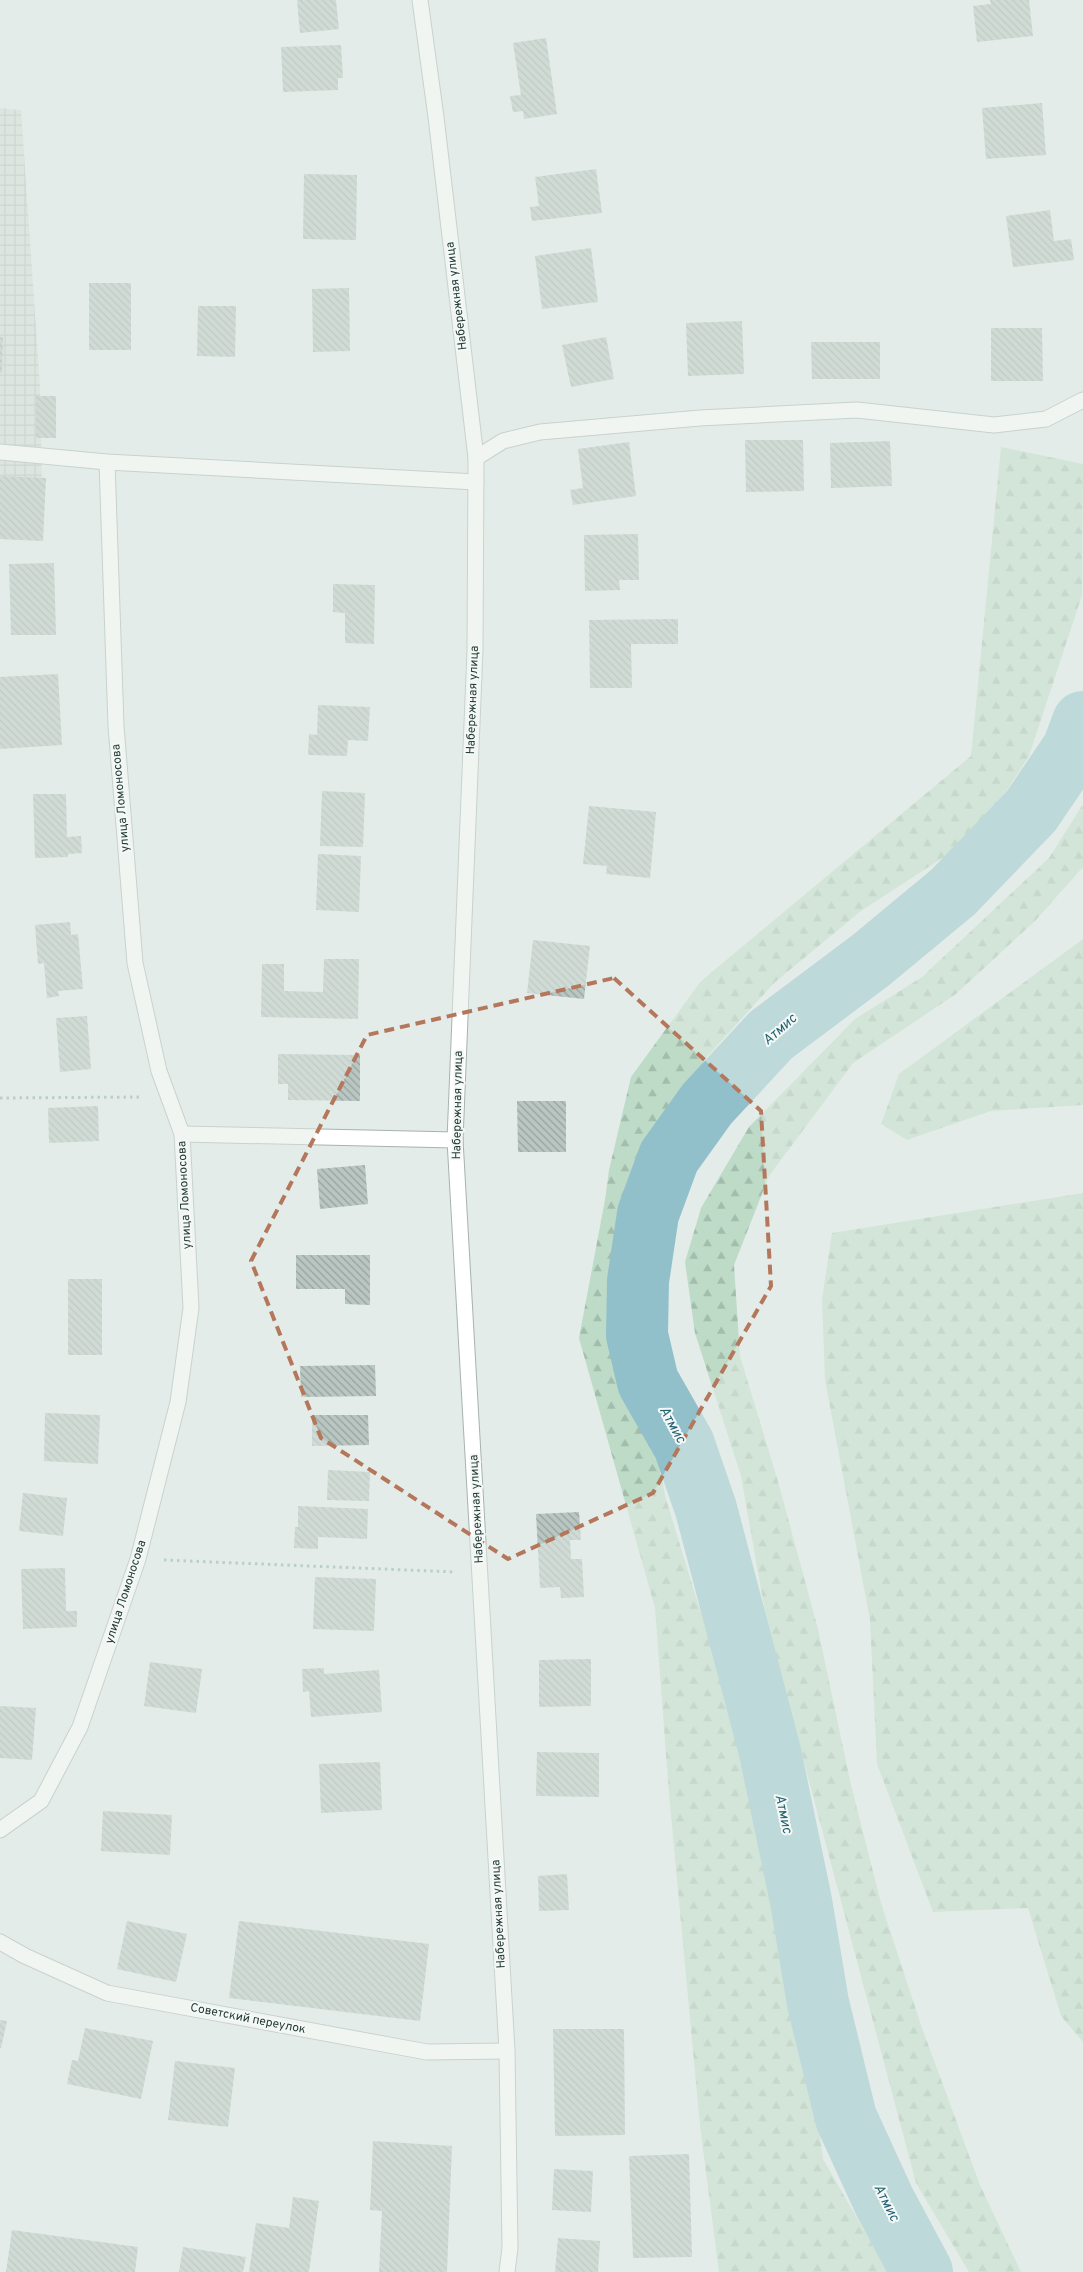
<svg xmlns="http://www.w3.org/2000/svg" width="1083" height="2272" font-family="Overpass,sans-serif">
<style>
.industrial{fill:url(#industrial-grid)}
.forest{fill:url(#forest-firs)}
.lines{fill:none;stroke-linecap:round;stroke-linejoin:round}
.river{stroke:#91c0cb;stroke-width:62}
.building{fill:url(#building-back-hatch)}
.minor-casing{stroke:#a6b3af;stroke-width:17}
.path{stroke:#87aca2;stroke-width:3;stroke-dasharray:2.5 4;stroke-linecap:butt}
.minor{stroke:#fff;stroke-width:15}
.marked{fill:none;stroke:#b5775c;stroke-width:4;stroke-dasharray:10 6;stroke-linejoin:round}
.labels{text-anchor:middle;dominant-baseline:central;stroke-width:4;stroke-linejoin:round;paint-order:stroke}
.street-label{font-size:12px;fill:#253b36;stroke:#f4f8f6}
.water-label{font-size:14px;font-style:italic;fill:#246272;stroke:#f4f8f6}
</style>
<defs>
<pattern id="industrial-grid" width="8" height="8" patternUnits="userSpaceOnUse" patternTransform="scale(1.25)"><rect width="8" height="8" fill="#d2dbd7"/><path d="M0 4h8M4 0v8" fill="none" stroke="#b4bdb9"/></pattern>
<pattern id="forest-firs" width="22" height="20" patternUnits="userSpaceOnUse" patternTransform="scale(1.25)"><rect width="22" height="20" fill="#bedbc7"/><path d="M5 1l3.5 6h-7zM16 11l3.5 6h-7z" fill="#a3bdac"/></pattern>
<pattern id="building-back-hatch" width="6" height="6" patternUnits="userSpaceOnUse" patternTransform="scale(1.25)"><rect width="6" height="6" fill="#b9c6c1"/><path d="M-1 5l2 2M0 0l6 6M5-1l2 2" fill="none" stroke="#96a29e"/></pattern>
</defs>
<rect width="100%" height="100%" fill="#e3ece8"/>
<path class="industrial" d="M0 108 21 110 40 386 43 541 0 539Z"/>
<g class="forest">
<path d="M1001 447 1083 464 1082 595 1029 756 1002 798 950 853 861 911 774 983 704 1060 659 1154 638 1214 627 1281 620 1367 650 1424 666 1499 698 1604 740 1711 770 1834 810 2055 823 2159 888 2272H719L700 2126 669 1794 655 1608 579 1338 605 1200 609 1170 631 1077 701 981 971 756Z"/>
<path d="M1083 804V867L1035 921 956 994 853 1063 769 1176 734 1265 740 1356 777 1478 818 1629 851 1785 881 1903 922 2028 980 2185 1021 2272H969L916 2183 767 1623 741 1476 695 1333 685 1262 701 1208 749 1127 855 1019 922 977 1049 858Z"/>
<path d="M1083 939V1105L991 1111 907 1140 881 1124 899 1074Z"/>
<path d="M1083 1193V2042L1061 2016 1028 1908 933 1912 877 1764 870 1620 825 1380 822 1299 832 1233Z"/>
</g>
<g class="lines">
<path class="river" d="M922 2272 884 2201 846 2118 818 2003 801 1901 770 1752 706 1509 684 1445 648 1382 637 1335 638 1281 648 1214 669 1157 707 1104 771 1035 871 960 953 892 1031 811 1073 749 1083 722"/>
</g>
<g class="building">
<path d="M297 0H336L339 29 300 33Z"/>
<path d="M990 0H1029L1033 36 977 42 973 6 991 4Z"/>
<path d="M546 38 557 114 524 119 523 111 513 112 510 96 521 95 513 43Z"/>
<path d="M341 45 343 78H338V90L283 92 281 47Z"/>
<path d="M1042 103 1046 155 986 159 982 108Z"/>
<path d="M596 169 602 213 532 221 530 207 539 206 535 177Z"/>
<path d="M304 174 357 175 356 240 303 239Z"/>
<path d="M1050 210 1054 241 1071 239 1074 260 1013 267 1006 216Z"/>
<path d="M591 248 598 302 542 309 535 256Z"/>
<rect x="89" y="283" width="42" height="67"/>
<path d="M349 288 350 351 313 352 312 289Z"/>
<path d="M198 306H236L235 357 197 356Z"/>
<path d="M742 321 744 374 688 376 686 323Z"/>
<path d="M991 328H1042L1043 381H991Z"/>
<path d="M0 337H3L2 373H0Z"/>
<path d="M606 337 614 379 571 387 562 345Z"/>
<path d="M811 342H880V379H812Z"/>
<rect x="36" y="396" width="20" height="42"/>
<path d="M745 440H803L804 491 746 492Z"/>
<path d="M890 441 892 486 831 488 830 443Z"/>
<path d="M629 442 636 496 573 505 570 490 583 488 578 449Z"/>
<path d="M0 476 46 478 43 541 0 539Z"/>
<path d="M638 534 639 580H619L620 590 585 591 584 535Z"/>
<path d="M54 563 56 635H11L9 564Z"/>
<path d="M333 584 375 585 374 644 345 643V613L333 612Z"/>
<path d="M678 619V644H631L632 688H590L589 620Z"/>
<path d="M58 674 62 745 0 749V677Z"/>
<path d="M318 705 370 707 368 741 348 740 347 756 308 755 309 734 317 735Z"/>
<path d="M322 791 365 793 363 847 320 846Z"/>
<path d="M33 794H66L67 837 81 836 82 853 68 854V857L35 858Z"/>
<path d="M589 806 656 812 650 878 606 874 607 866 583 864Z"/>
<path d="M318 854 361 856 359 912 316 910Z"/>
<path d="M70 922 71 935 78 934 83 989 58 991 59 996 47 998 44 963 38 964 35 925Z"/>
<path d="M533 940 590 946 584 999 527 993Z"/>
<path d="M324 959H359L358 1019 261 1017 262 964H284V991L323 992Z"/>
<path d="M87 1016 91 1069 60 1072 56 1018Z"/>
<path d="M278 1054 360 1055V1101L288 1100V1084H278Z"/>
<path d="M517 1101H566V1152H518Z"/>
<path d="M98 1106 99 1141 49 1143 48 1108Z"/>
<path d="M365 1165 368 1204 320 1209 317 1169Z"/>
<path d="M296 1255H370V1305L345 1304V1289H296Z"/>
<rect x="68" y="1279" width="34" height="76"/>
<path d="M375 1365 376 1396 301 1397 300 1366Z"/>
<path d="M45 1413 100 1415 98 1464 44 1461Z"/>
<path d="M312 1415H368L369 1445 312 1446Z"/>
<path d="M328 1470 370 1472 369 1501 327 1500Z"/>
<path d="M23 1493 67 1498 63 1536 19 1531Z"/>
<path d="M298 1506 368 1509 367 1539 318 1537V1549L294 1548 295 1527H298Z"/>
<path d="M579 1512 581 1540H570L571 1559H582L584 1597 561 1598 560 1587 540 1588 536 1514Z"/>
<path d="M65 1568 66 1611H77V1627L23 1629 21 1569Z"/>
<path d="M315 1577 376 1579 374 1631 313 1629Z"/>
<path d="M591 1659V1706L539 1707V1660Z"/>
<path d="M150 1662 202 1669 196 1713 144 1706Z"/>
<path d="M324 1668V1674L379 1670 382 1712 311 1717 309 1691 303 1692 302 1669Z"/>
<path d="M0 1706 36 1708 32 1760 0 1758Z"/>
<path d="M537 1752 599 1753V1797L536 1796Z"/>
<path d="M380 1762 382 1810 321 1813 319 1764Z"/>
<path d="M103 1811 172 1815 170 1855 101 1851Z"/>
<path d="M567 1874 569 1910 539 1911 538 1876Z"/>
<path d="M127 1921 187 1934 176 1982 117 1969Z"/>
<path d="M239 1921 429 1944 420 2021 229 1998Z"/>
<path d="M0 2020 7 2021 1 2048H0Z"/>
<path d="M85 2028 153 2041 141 2099 67 2084 72 2060 78 2061Z"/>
<path d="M553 2029H624L625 2135 555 2136Z"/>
<path d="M175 2061 235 2068 228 2127 168 2120Z"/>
<path d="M373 2141 452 2146 447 2272H379L382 2211 370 2210Z"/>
<path d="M689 2154 692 2257 633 2258 629 2156Z"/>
<path d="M554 2169 593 2171 591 2212 552 2210Z"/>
<path d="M293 2197 319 2201 309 2272H249L256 2223 289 2228Z"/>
<path d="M12 2230 138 2247 135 2272H6Z"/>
<path d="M558 2238 600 2241 598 2272H555Z"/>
<path d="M183 2247 246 2257 243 2272H179Z"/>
</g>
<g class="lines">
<g class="minor-casing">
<g id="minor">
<path d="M420 0 436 117 476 458 475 650 455 1140 507 2051 510 2248 507 2272"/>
<path d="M0 452 107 462 476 482"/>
<path d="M476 458 503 441 540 432 700 418 857 410 994 425 1046 419 1083 400"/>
<path d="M182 1134 455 1140"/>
<path d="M0 1830 41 1801 80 1727 138 1559 178 1402 191 1308 182 1134 159 1071 135 963 116 726 107 462"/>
<path d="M0 1942 25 1956 107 1993 427 2052 507 2051"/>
</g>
</g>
<g class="path">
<path d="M0 1098 142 1097"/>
<path d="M164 1560 455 1572"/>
</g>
<use href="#minor" class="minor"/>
</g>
<path d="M0 0H1083V2272H0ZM614 978 761 1111 771 1286 653 1493 508 1559 321 1438 251 1261 367 1035Z" fill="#e3ece8" fill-opacity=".55" fill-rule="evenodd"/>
<path class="marked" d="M614 978 761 1111 771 1286 653 1493 508 1559 321 1438 251 1261 367 1035Z"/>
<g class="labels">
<g class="street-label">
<text transform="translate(457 296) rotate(-97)">Набережная улица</text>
<text transform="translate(473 700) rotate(-88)">Набережная улица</text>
<text transform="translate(121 798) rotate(-95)">улица Ломоносова</text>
<text transform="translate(458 1105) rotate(-89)">Набережная улица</text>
<text transform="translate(185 1195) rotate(-93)">улица Ломоносова</text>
<text transform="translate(477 1509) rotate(-93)">Набережная улица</text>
<text transform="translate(126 1592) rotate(-72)">улица Ломоносова</text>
<text transform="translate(499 1914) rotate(-93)">Набережная улица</text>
<text transform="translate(248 2019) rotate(11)">Советский переулок</text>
</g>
<g class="water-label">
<text transform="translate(780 1030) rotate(-41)">Атмис</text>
<text transform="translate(672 1425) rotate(61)">Атмис</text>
<text transform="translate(783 1814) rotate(78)">Атмис</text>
<text transform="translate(886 2203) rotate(63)">Атмис</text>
</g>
</g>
</svg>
